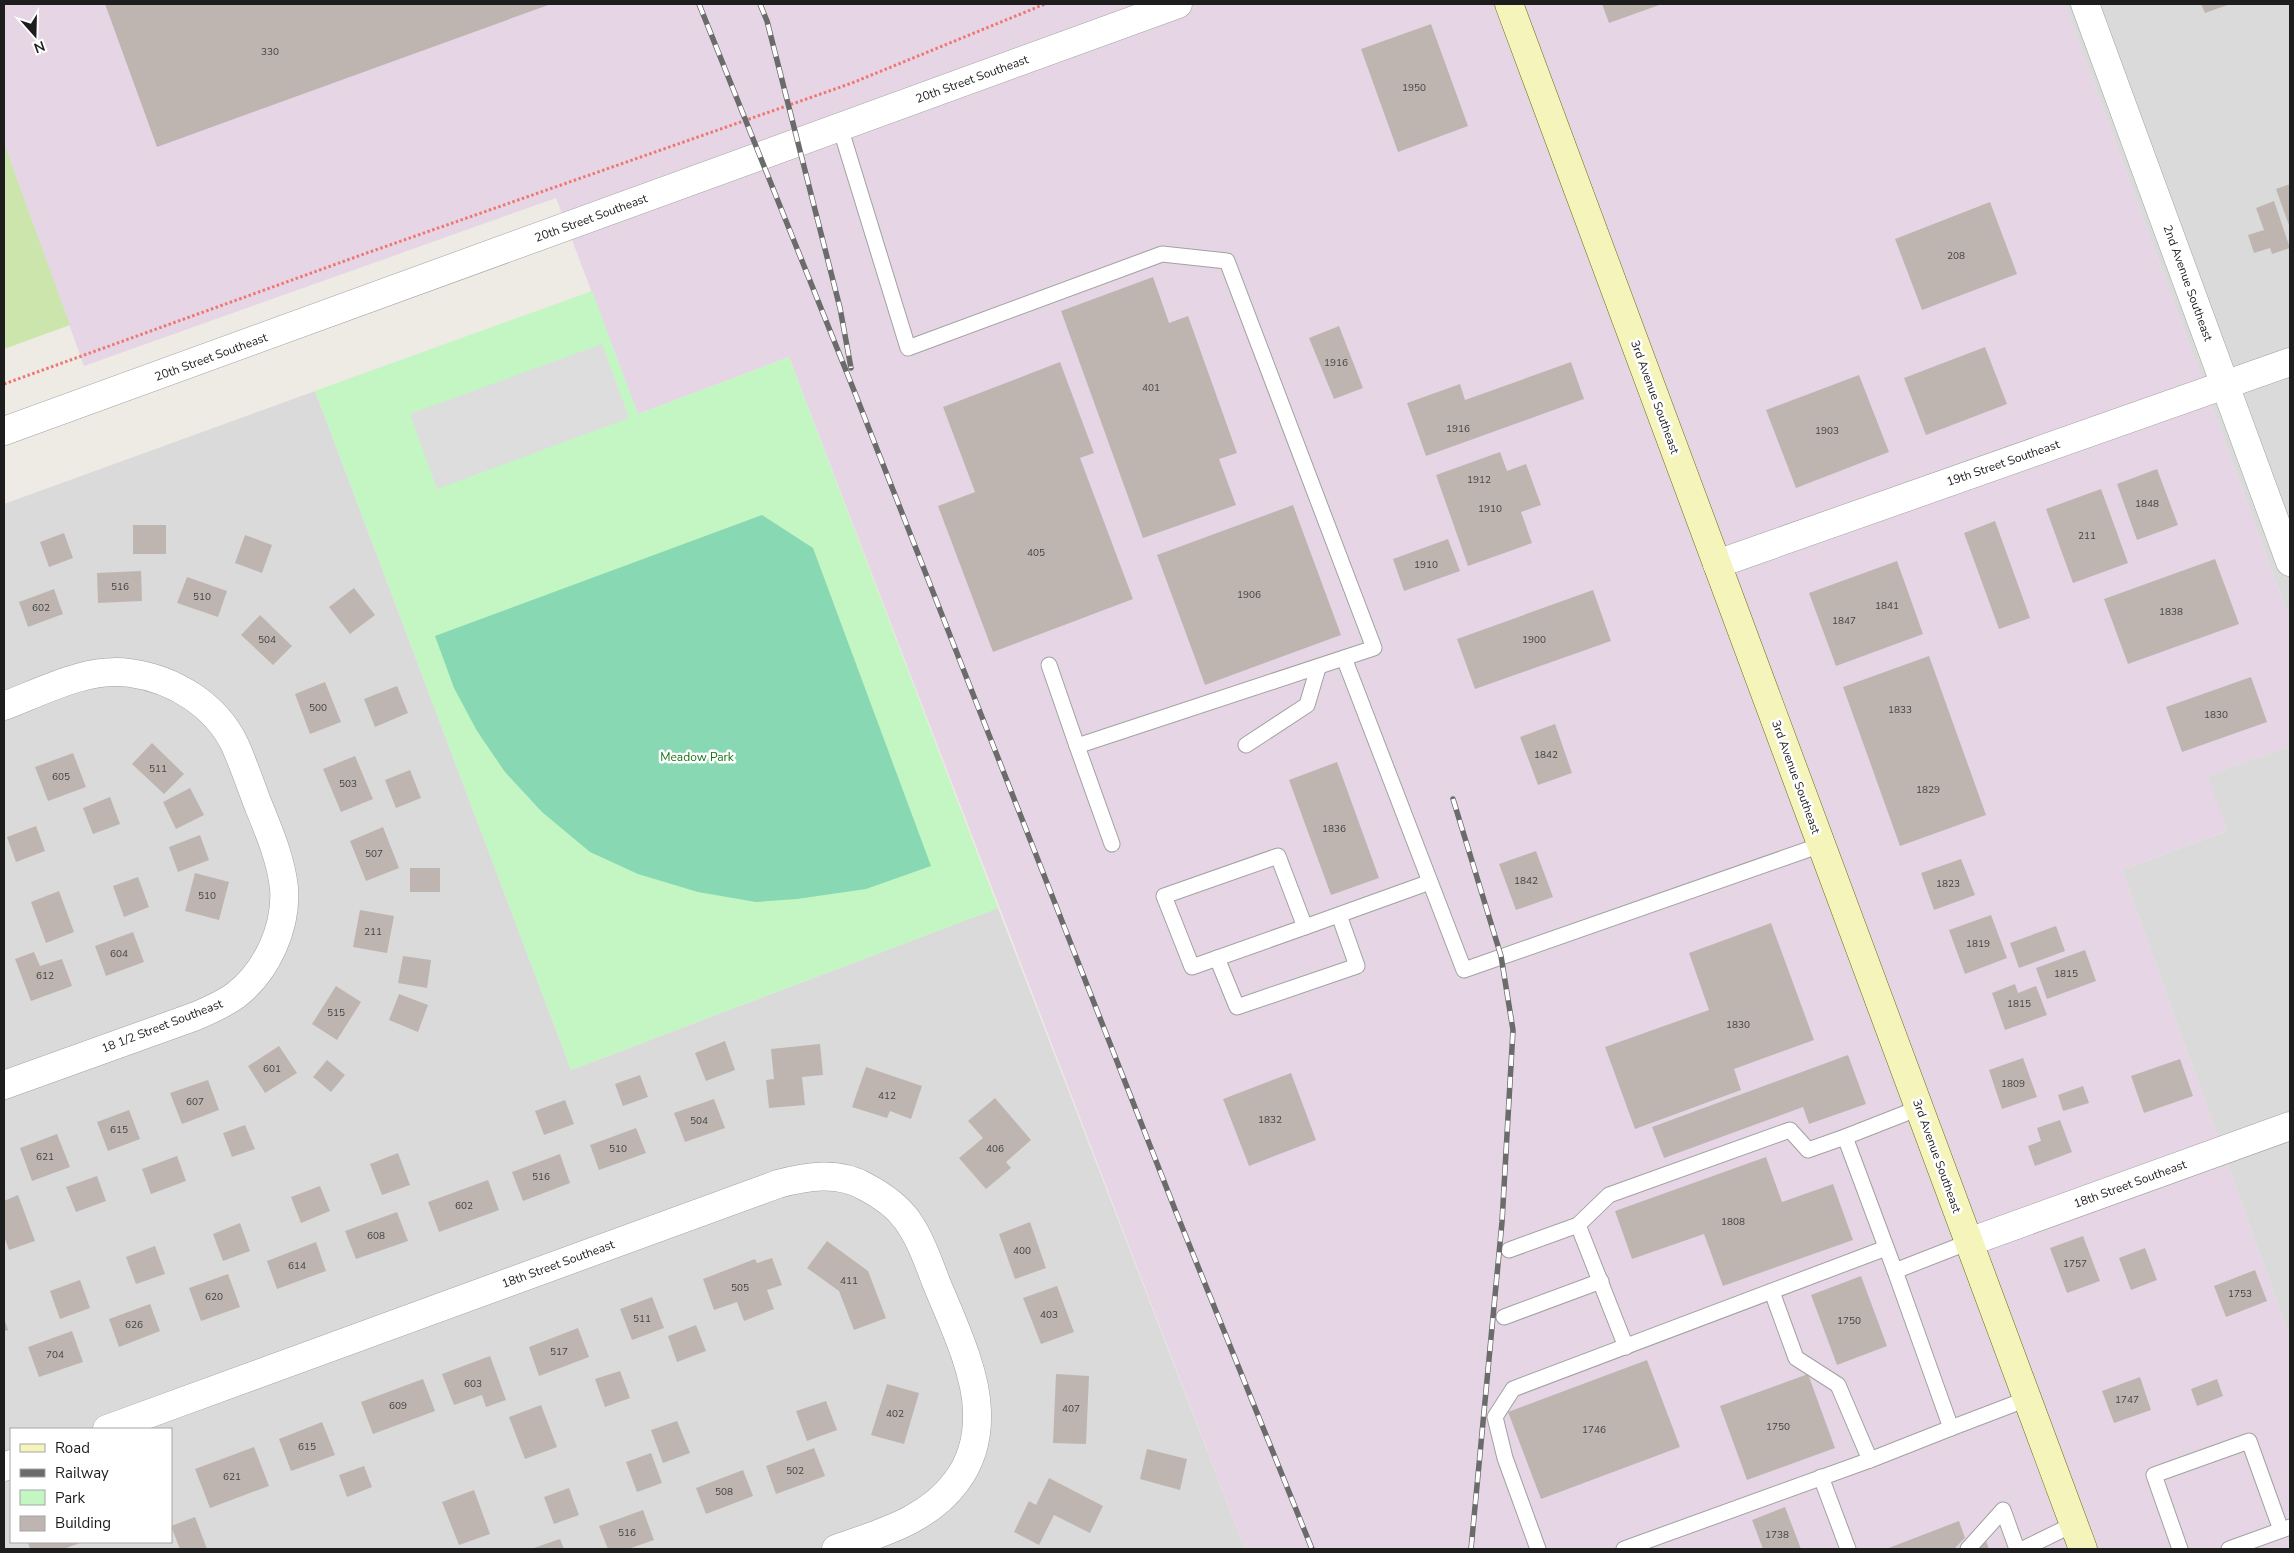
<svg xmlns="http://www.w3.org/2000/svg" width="2294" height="1553" font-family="'Nunito Sans',sans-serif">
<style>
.residential{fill:#dbdada;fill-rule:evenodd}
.industrial{fill:#e6d6e5}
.grass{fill:#cce5ad}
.park{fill:#c3f6c3}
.pitch{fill:#87d8b3}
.parking{fill:#ddd}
.building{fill:#beb5b1}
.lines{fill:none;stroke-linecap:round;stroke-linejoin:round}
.service-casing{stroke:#a1a1a1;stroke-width:17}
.minor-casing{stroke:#a1a1a1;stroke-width:29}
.tertiary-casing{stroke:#a1a1a1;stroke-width:29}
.secondary-casing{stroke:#696d0c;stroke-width:29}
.path{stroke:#f07672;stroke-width:3;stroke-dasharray:2.5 2.5;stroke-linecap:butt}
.service{stroke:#fff;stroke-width:15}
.minor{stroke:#fff;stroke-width:28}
.tertiary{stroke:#fff;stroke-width:28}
.secondary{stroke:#f5f4bb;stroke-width:28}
.rail-casing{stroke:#6b6b6b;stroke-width:5.5}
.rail{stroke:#fff;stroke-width:4;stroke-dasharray:11;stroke-linecap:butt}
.labels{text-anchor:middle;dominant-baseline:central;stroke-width:5;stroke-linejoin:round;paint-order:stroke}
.number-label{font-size:10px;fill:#454342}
.street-label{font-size:12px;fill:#1d1d1d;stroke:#fff}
.park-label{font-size:12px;fill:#127413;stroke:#fff}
</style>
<rect width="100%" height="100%" fill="#eeeae4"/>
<g class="residential">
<path d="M2065 4H2290V620Z"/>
<path d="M315 391 571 1070 998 908 1245 1549H4V504ZM11 1429H171V1542H11Z"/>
<path d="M2290 746V1338L2122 870 2227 831 2207 776Z"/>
</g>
<path class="industrial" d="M4 4H2065L2290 620V746L2208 776 2227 831 2122 870 2290 1338V1549H1245L789 357 638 414 556 198 84 366 4 143Z"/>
<path class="grass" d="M4 143 70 325 4 349Z"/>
<path class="park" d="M592 291 638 414 789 357 998 908 571 1070 315 391Z"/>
<path class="pitch" d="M762 515 813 548 931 866 866 889 797 899 756 902 698 892 638 874 590 852 542 812 505 772 477 731 454 688 435 636Z"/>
<path class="parking" d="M602 344 629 418 437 489 410 414Z"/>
<g class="building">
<path d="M105 4H551L157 147Z"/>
<path d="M1602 4H1662L1609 23Z"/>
<path d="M2201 4H2230L2205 13Z"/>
<path d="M1431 24 1468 126 1398 152 1361 49Z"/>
<path d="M2290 184V228L2276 189Z"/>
<path d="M2274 201 2290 248 2272 254 2270 248 2254 253 2248 235 2264 230 2256 208Z"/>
<path d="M1990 202 2017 274 1922 310 1895 239Z"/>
<path d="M1153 277 1169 323 1188 316 1237 453 1219 459 1236 505 1143 538 1061 311Z"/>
<path d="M1339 326 1363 388 1334 399 1309 338Z"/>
<path d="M1985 347 2007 404 1926 435 1904 378Z"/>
<path d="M1060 362 1094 453 1080 458 1133 599 993 652 938 506 975 492 943 407Z"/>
<path d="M1571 362 1584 399 1426 456 1407 403 1460 384 1465 400Z"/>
<path d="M1859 375 1889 452 1796 488 1766 410Z"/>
<path d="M1500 452 1507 471 1526 464 1541 505 1521 512 1532 543 1468 566 1436 475Z"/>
<path d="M2157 469 2178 525 2137 540 2117 484Z"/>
<path d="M2101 489 2128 563 2073 583 2046 509Z"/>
<path d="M1293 505 1341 635 1205 685 1157 555Z"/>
<path d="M1995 521 2030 618 1999 629 1964 533Z"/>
<rect x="133" y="525" width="33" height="29"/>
<path d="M64 533 73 558 49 567 40 542Z"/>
<path d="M245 535 272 545 262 573 235 563Z"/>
<path d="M1448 539 1460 571 1404 591 1393 559Z"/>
<path d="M2215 559 2239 624 2128 664 2104 599Z"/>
<path d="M1897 561 1923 634 1836 666 1809 593Z"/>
<path d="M141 571 142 601 98 603 97 573Z"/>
<path d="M187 577 227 591 218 617 177 603Z"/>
<path d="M354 588 375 615 350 634 329 607Z"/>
<path d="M54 589 63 614 28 627 19 602Z"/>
<path d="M1593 590 1611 641 1475 689 1457 639Z"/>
<path d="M260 615 292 646 273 665 241 635Z"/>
<path d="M1929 656 1986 815 1900 846 1843 687Z"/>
<path d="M2251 677 2267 722 2182 752 2166 707Z"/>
<path d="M325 682 341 722 310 734 295 694Z"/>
<path d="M397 686 408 713 375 727 364 699Z"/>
<path d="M1555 724 1572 773 1538 785 1520 737Z"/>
<path d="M152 743 184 774 164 794 132 764Z"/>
<path d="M73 753 86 787 48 801 35 767Z"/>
<path d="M355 756 373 799 341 812 323 769Z"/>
<path d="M1337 762 1379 878 1331 895 1289 780Z"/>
<path d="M410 770 421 798 396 808 385 780Z"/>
<path d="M190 788 204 815 176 829 163 802Z"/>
<path d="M110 797 120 824 93 834 83 808Z"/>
<path d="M36 826 45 851 16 862 7 837Z"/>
<path d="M383 827 399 868 366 881 350 841Z"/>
<path d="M200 835 209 860 178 872 169 847Z"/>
<path d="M1536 851 1553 897 1516 910 1499 864Z"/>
<path d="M1961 859 1975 895 1934 910 1921 873Z"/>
<rect x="410" y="868" width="30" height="24"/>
<path d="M195 873 229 882 219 920 185 911Z"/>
<path d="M138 877 149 907 124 917 113 886Z"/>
<path d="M59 891 74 932 46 943 31 902Z"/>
<path d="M360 910 394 916 387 953 353 947Z"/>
<path d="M1991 915 2007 958 1965 974 1949 930Z"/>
<path d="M1771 923 1814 1040 1734 1069 1741 1090 1635 1129 1605 1047 1709 1010 1689 953Z"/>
<path d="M2056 926 2065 951 2019 968 2010 943Z"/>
<path d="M133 932 144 962 106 976 95 946Z"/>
<path d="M2085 950 2096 981 2047 999 2036 968Z"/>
<path d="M34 952 40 966 62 959 72 986 31 1001 15 959Z"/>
<path d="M403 956 431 960 427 988 398 983Z"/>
<path d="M2015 984 2018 993 2036 986 2047 1015 2005 1030 1992 993Z"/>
<path d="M336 986 361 1002 337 1040 312 1024Z"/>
<path d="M399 994 428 1005 418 1032 389 1020Z"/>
<path d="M725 1041 735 1070 706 1081 695 1053Z"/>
<path d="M820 1044 823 1075 802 1077 805 1105 769 1108 766 1080 774 1079 771 1049Z"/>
<path d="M279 1046 297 1073 265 1093 248 1066Z"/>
<path d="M1848 1055 1866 1104 1809 1124 1803 1107 1664 1158 1652 1127Z"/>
<path d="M2023 1058 2037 1097 2002 1109 1989 1070Z"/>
<path d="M2180 1059 2193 1096 2144 1113 2131 1076Z"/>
<path d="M327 1060 345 1075 331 1092 313 1077Z"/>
<path d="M866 1067 922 1086 911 1119 890 1111 887 1118 852 1107Z"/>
<path d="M1291 1073 1316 1140 1249 1166 1223 1099Z"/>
<path d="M640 1075 648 1097 623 1106 615 1084Z"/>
<path d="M208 1080 219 1110 182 1124 170 1093Z"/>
<path d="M2083 1086 2089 1103 2063 1111 2058 1095Z"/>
<path d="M995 1098 1031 1140 1006 1162 1011 1168 986 1189 959 1158 983 1138 968 1121Z"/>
<path d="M714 1099 725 1128 685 1142 674 1113Z"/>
<path d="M565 1100 574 1124 544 1135 535 1111Z"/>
<path d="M129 1110 140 1139 108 1151 97 1122Z"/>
<path d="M2060 1120 2072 1152 2035 1166 2028 1146 2041 1141 2037 1128Z"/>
<path d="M245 1125 255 1149 232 1157 223 1133Z"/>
<path d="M636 1128 646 1153 599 1170 590 1145Z"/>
<path d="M57 1134 70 1167 32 1181 20 1148Z"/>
<path d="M398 1153 410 1185 382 1195 370 1164Z"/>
<path d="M560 1154 570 1183 523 1201 512 1172Z"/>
<path d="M177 1156 186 1181 151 1194 142 1169Z"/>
<path d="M1766 1157 1782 1202 1833 1184 1853 1240 1723 1286 1704 1234 1632 1259 1615 1211Z"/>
<path d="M97 1176 106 1201 76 1212 66 1187Z"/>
<path d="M488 1180 499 1210 439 1232 428 1202Z"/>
<path d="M320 1186 330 1211 301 1223 291 1197Z"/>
<path d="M18 1195 35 1241 9 1250 4 1236V1201Z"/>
<path d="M397 1212 408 1241 356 1259 345 1231Z"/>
<path d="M1030 1222 1046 1268 1015 1279 999 1234Z"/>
<path d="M240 1223 250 1251 223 1261 213 1234Z"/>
<path d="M2083 1236 2100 1281 2067 1293 2050 1248Z"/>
<path d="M827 1241 868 1271 886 1318 854 1330 839 1291 807 1268Z"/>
<path d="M316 1242 326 1271 277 1289 267 1261Z"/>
<path d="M155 1246 165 1274 136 1284 126 1257Z"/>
<path d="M2145 1248 2157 1280 2131 1290 2119 1258Z"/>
<path d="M772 1258 782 1285 767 1290 774 1309 744 1321 737 1302 714 1310 703 1279 755 1259 757 1263Z"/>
<path d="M2255 1270 2267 1301 2226 1317 2214 1286Z"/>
<path d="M228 1274 240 1307 201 1321 189 1288Z"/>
<path d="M1861 1276 1887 1346 1837 1365 1811 1295Z"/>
<path d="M80 1280 90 1308 60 1319 50 1291Z"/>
<path d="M1057 1286 1074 1332 1041 1344 1023 1298Z"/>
<path d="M652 1297 664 1328 632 1340 620 1309Z"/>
<path d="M150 1304 160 1331 119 1347 109 1319Z"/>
<path d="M4 1318 8 1330 4 1331Z"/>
<path d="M696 1325 706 1351 677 1362 668 1336Z"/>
<path d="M578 1328 589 1357 539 1376 529 1347Z"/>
<path d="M72 1331 83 1362 39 1377 28 1347Z"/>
<path d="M490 1356 506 1400 486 1407 482 1395 454 1405 442 1374Z"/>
<path d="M1647 1360 1680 1447 1541 1499 1508 1412Z"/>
<path d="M620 1371 630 1398 605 1407 595 1379Z"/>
<path d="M1056 1374 1089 1376 1086 1444 1053 1443Z"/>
<path d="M1808 1374 1835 1448 1747 1480 1720 1406Z"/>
<path d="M2140 1377 2151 1410 2114 1423 2102 1391Z"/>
<path d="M423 1379 435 1411 373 1434 361 1402Z"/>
<path d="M2217 1379 2223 1396 2197 1406 2191 1389Z"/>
<path d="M887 1384 919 1393 904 1444 871 1435Z"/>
<path d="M826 1401 837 1430 807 1441 796 1411Z"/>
<path d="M541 1405 557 1447 525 1459 509 1417Z"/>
<path d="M677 1421 690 1453 663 1463 651 1430Z"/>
<path d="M322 1422 335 1455 291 1471 279 1439Z"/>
<path d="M254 1447 269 1486 210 1508 195 1469Z"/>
<path d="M814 1448 825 1476 776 1494 766 1466Z"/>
<path d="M1147 1449 1187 1459 1180 1490 1140 1479Z"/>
<path d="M651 1453 662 1483 637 1492 626 1462Z"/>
<path d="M364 1466 372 1487 347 1497 339 1475Z"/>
<path d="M743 1470 753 1496 706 1514 696 1488Z"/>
<path d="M1049 1478 1103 1506 1090 1533 1054 1515 1039 1545 1014 1532 1029 1501 1036 1505Z"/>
<path d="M569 1488 579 1515 554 1524 544 1497Z"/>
<path d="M474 1490 490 1534 459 1545 442 1502Z"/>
<path d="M1785 1507 1801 1549H1763L1752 1520Z"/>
<path d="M643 1510 654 1540 628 1549H608L599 1526Z"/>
<path d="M195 1517 207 1549H180L171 1526Z"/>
<path d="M1959 1521 1965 1538 1954 1549H1886Z"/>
<path d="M560 1539 564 1549H531Z"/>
<path d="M1986 1541 1989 1549H1978Z"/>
<path d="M28 1542H83L63 1549H30Z"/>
</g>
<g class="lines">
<g class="service-casing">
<g id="service">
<path d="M840 127 908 348 1162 254 1227 261 1374 648 1077 746 1112 844"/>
<path d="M1344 658 1464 970 1821 845"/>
<path d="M1049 665 1077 746"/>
<path d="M1246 745 1307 705 1318 668"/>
<path d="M1278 856 1305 927 1192 967 1164 896Z"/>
<path d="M1305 927 1430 882"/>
<path d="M1217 958 1237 1007 1357 966 1339 915"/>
<path d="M1845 1137 1919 1108"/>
<path d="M1578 1225 1626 1347"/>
<path d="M1509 1250 1578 1225 1609 1195 1790 1130 1808 1150 1845 1137 1895 1271 1969 1242"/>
<path d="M1772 1292 1796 1358 1838 1385 1870 1460"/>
<path d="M1504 1317 1601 1281"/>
<path d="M1951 1428 2027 1399"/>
<path d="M1821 1477 1848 1549"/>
<path d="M1538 1549 1505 1458 1495 1417 1513 1389 1886 1248"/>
<path d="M1624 1549 1870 1460 1951 1428 1895 1271"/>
<path d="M1968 1549 2003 1510 2017 1549"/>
<path d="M2023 1549 2074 1524"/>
<path d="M2180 1549 2154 1475 2249 1441 2281 1530"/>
<path d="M2229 1549 2290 1527"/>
</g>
</g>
<g class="minor-casing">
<g id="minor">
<path d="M2085 4 2290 562"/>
<path d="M1717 564 2290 362"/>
<path d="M4 706C43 691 87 667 130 673 174 679 216 705 235 745 243 763 250 783 257 802 268 829 281 859 284 888 287 927 267 971 236 995 224 1004 210 1010 196 1016L4 1085"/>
<path d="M1969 1242 2290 1126"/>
<path d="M107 1429 778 1184C807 1176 839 1171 866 1187 881 1195 897 1206 907 1220 920 1238 928 1261 936 1282 951 1319 976 1370 977 1411 978 1437 972 1461 956 1482 927 1521 880 1533 836 1549"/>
<path d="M4 1467 11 1464"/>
</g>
</g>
<g class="tertiary-casing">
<path id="tertiary" d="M4 431 1178 4"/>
</g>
<g class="secondary-casing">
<path id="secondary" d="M1509 4 2083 1549"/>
</g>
<path class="path" d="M4 384 364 254 852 83 1045 4"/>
<use href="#service" class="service"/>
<use href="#minor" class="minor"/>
<use href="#tertiary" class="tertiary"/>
<use href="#secondary" class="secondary"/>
<g class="rail-casing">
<g id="rail">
<path d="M699 4 855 393 1176 1212 1312 1549"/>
<path d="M760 4 767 21 840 308 851 368"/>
<path d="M1453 799 1501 956 1513 1030 1502 1222 1471 1549"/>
</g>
</g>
<use href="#rail" class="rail"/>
</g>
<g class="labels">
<g class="number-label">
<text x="270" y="52">330</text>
<text x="1414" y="88">1950</text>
<text x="1956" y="256">208</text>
<text x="1336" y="363">1916</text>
<text x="1151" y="388">401</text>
<text x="1458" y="429">1916</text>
<text x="1827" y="431">1903</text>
<text x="1479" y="480">1912</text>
<text x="2147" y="504">1848</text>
<text x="1490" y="509">1910</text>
<text x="2087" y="536">211</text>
<text x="1036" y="553">405</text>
<text x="1426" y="565">1910</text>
<text x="120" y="587">516</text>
<text x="1249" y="595">1906</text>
<text x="202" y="597">510</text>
<text x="1887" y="606">1841</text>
<text x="41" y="608">602</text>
<text x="2171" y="612">1838</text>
<text x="1844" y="621">1847</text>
<text x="267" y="640">504</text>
<text x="1534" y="640">1900</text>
<text x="318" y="708">500</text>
<text x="1900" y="710">1833</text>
<text x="2216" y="715">1830</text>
<text x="1546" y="755">1842</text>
<text x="158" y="769">511</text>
<text x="61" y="777">605</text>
<text x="348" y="784">503</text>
<text x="1928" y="790">1829</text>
<text x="1334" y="829">1836</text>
<text x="374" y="854">507</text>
<text x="1526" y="881">1842</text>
<text x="1948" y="884">1823</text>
<text x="207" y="896">510</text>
<text x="373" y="932">211</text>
<text x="1978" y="944">1819</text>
<text x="119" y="954">604</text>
<text x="2066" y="974">1815</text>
<text x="45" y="976">612</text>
<text x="2019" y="1004">1815</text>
<text x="336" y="1013">515</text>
<text x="1738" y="1025">1830</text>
<text x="272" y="1069">601</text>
<text x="2013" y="1084">1809</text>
<text x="887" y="1096">412</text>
<text x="195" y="1102">607</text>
<text x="1270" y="1120">1832</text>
<text x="699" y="1121">504</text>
<text x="119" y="1130">615</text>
<text x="618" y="1149">510</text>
<text x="995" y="1149">406</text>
<text x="45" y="1157">621</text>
<text x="541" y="1177">516</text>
<text x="464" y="1206">602</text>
<text x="1733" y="1222">1808</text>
<text x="376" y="1236">608</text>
<text x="1022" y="1251">400</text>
<text x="2075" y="1264">1757</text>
<text x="297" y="1266">614</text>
<text x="849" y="1281">411</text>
<text x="740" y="1288">505</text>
<text x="2240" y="1294">1753</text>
<text x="214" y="1297">620</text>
<text x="1049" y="1315">403</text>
<text x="642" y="1319">511</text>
<text x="1849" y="1321">1750</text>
<text x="134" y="1325">626</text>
<text x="559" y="1352">517</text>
<text x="55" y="1355">704</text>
<text x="473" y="1384">603</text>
<text x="2127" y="1400">1747</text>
<text x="398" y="1406">609</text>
<text x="1071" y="1409">407</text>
<text x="895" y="1414">402</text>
<text x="1778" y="1427">1750</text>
<text x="1594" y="1430">1746</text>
<text x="307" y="1447">615</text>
<text x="795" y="1471">502</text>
<text x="232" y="1477">621</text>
<text x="724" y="1492">508</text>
<text x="627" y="1533">516</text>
<text x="1777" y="1535">1738</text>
</g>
<g class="street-label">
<text transform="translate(972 79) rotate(-20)">20th Street Southeast</text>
<text transform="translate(591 218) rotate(-20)">20th Street Southeast</text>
<text transform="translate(2188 283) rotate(70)">2nd Avenue Southeast</text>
<text transform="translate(211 357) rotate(-20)">20th Street Southeast</text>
<text transform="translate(1655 397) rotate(70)">3rd Avenue Southeast</text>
<text transform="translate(2003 463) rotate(-19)">19th Street Southeast</text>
<text transform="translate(1796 777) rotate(70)">3rd Avenue Southeast</text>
<text transform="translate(162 1026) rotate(-21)">18 1/2 Street Southeast</text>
<text transform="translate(1937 1156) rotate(70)">3rd Avenue Southeast</text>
<text transform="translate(2130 1184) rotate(-20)">18th Street Southeast</text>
<text transform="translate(558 1264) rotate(-20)">18th Street Southeast</text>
</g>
<g class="park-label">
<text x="697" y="757">Meadow Park</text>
</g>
</g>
<rect width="2294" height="1553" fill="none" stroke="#1d1d1d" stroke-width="10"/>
<rect x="10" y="1428" width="162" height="115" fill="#ffffff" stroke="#a5a5a5"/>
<rect x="20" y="1444" width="25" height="8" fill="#f5f4bb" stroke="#a5a5a5"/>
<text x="55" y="1453" font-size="15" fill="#1d1d1d">Road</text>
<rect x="20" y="1469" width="25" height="8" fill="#6b6b6b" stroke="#a5a5a5"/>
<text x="55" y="1478" font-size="15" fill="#1d1d1d">Railway</text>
<rect x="20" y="1490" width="25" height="15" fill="#c3f6c3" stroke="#a5a5a5"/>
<text x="55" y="1503" font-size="15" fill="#1d1d1d">Park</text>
<rect x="20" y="1516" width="25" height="15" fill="#beb5b1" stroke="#a5a5a5"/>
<text x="55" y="1528" font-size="15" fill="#1d1d1d">Building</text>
<g transform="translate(35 35) rotate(160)" stroke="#ffffff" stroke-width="4" paint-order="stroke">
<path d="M0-4L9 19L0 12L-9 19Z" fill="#1d1d1d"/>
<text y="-8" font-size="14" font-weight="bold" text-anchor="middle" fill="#1d1d1d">N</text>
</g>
</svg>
